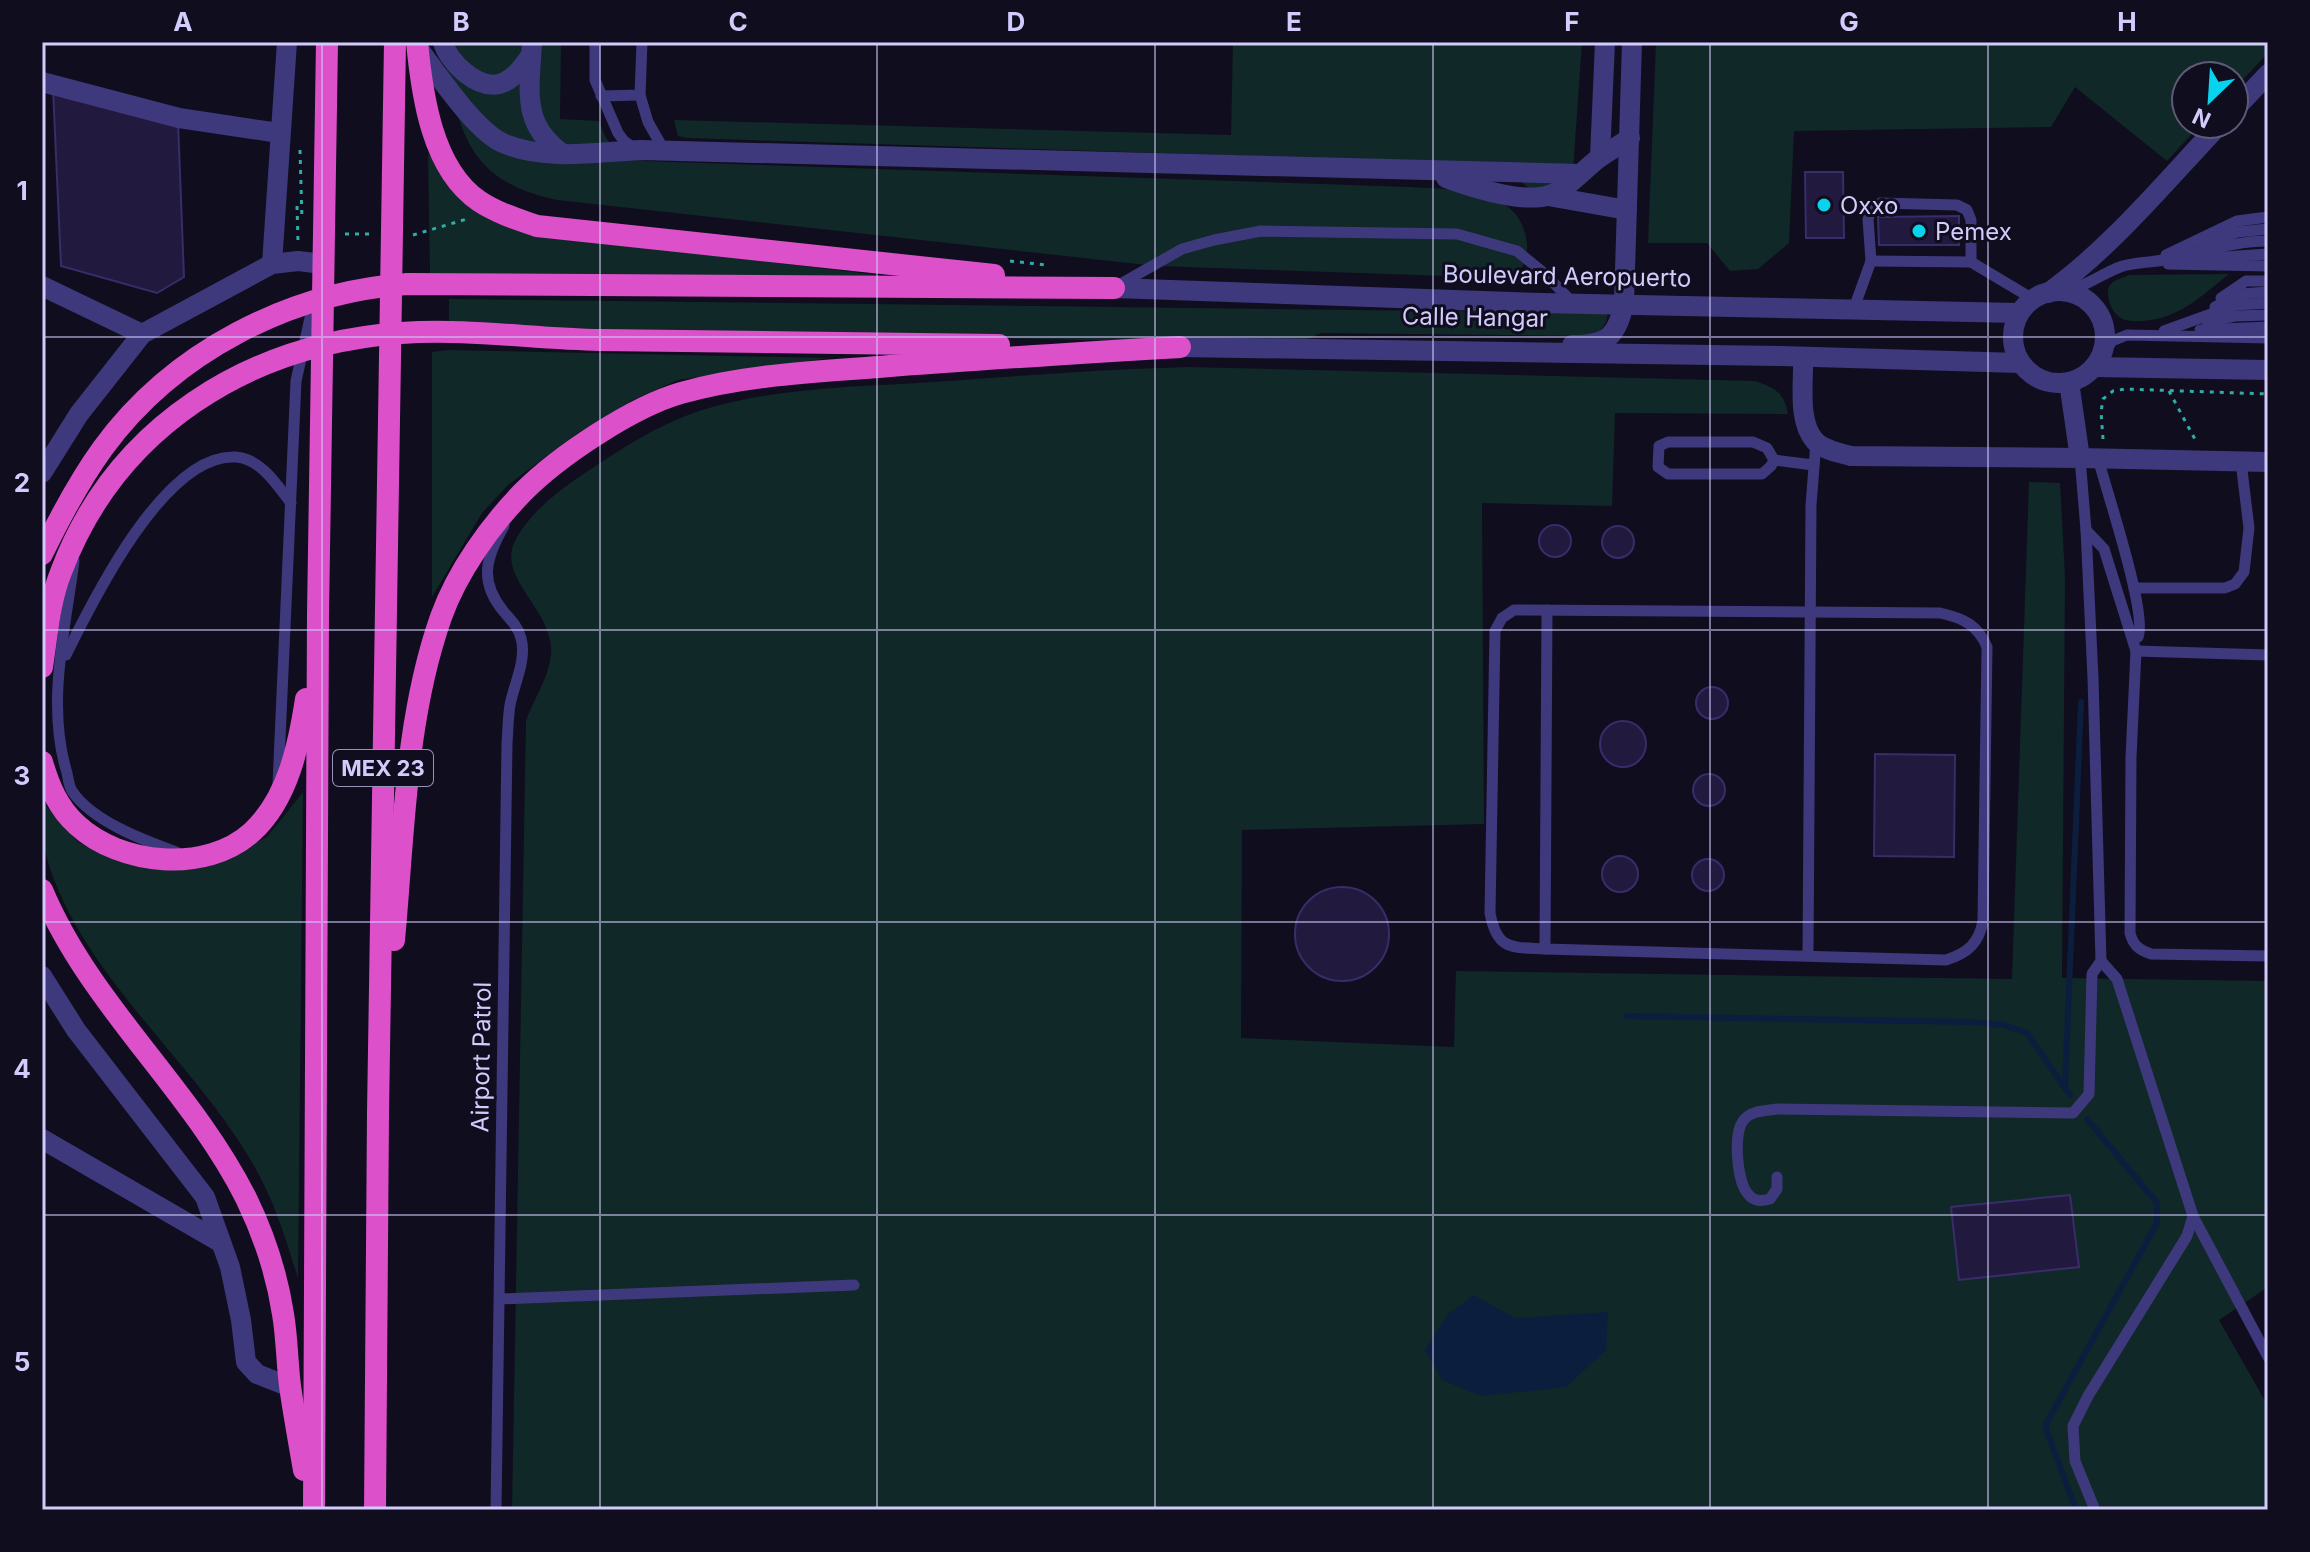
<svg xmlns="http://www.w3.org/2000/svg" width="2310" height="1552" font-family="Inter,sans-serif">
<style>
.green{fill:#102827}
.water{fill:#0c1e3e}
.lines{fill:none;stroke-linecap:round;stroke-linejoin:round}
.stream{stroke:#0c1e3e;stroke-width:6}
.building{fill:#22193f;stroke:#392c6a;stroke-width:2}
.path{stroke:#31aca7;stroke-width:3;stroke-dasharray:4 6;stroke-linecap:butt}
.service{stroke:#3d397c;stroke-width:11}
.minor{stroke:#3d397c;stroke-width:20}
.tertiary{stroke:#3d397c;stroke-width:20}
.trunk{stroke:#dc50ca;stroke-width:22}
.grid{fill:none;stroke:#d2ccfd;stroke-width:2;stroke-opacity:0.55}
.poi-dot{fill:#07d3ee;stroke:#100d1e;stroke-width:3}
.labels{text-anchor:middle;dominant-baseline:central;stroke-width:6;stroke-linejoin:round;paint-order:stroke}
.shield{fill:#100d1e;stroke:#9893ba;stroke-width:2}
.shield-label{font-size:22px;font-weight:bold;fill:#d2ccfd}
.poi-label{font-size:24px;fill:#d2ccfd;stroke:#100d1e;text-anchor:start}
.street-label{font-size:24px;fill:#d2ccfd;stroke:#100d1e}
.neatline{fill:none;stroke:#d2ccfd;stroke-width:3}
.grid-label{font-size:26px;text-anchor:middle;font-weight:bold;fill:#d2ccfd}
</style>
<rect width="100%" height="100%" fill="#100d1e"/>
<g class="green">
<path d="M440 42H561L560 119 599 121C606 145 620 157 644 161L1410 187C1454 190 1523 186 1527 245 1528 264 1521 272 1505 278L1156 266 557 200C461 180 460 125 440 42Z"/>
<path d="M1233 42H1582L1572 185 1531 190 1508 171 1480 163 686 138 678 136 674 120 1231 135Z"/>
<path d="M1656 42H2268V53L2234 89V76H2186V124H2201L2167 161 2075 87 2051 127 1794 131 1789 243 1758 269 1730 271 1707 243H1648Z"/>
<path d="M428 153 450 186 537 234 935 282 430 273Z"/>
<path d="M2229 274C2201 296 2178 320 2141 321 2132 321 2124 322 2117 315 2110 308 2106 296 2109 286L2114 281 2129 275Z"/>
<path d="M449 299 1608 313C1606 326 1602 331 1589 336L1321 333 1296 344 449 327Z"/>
<path d="M448 350 829 358 678 380 633 400 578 433 509 484 482 513 432 597V352Z"/>
<path d="M1188 367 1755 381C1776 388 1784 393 1788 414L1615 413 1612 506 1482 503 1484 824 1242 830 1241 1038 1454 1047 1456 971 2012 979 2029 482 2060 483 2065 577 2062 978 2268 981V1287L2219 1320 2268 1406V1510H512L526 721C534 698 553 671 551 647 548 607 499 578 514 543 527 515 558 491 582 475 619 450 657 425 699 411 774 387 856 387 934 382 1019 376 1103 369 1188 367Z"/>
<path d="M303 792 298 1278C283 1231 273 1196 247 1154 185 1052 69 962 43 843 40 830 42 814 42 801L78 842 124 863 173 869 223 860 267 837Z"/>
</g>
<path class="water" d="M1474 1295 1515 1318 1608 1312 1606 1350 1566 1387 1481 1396 1442 1380 1425 1350 1448 1314Z"/>
<g class="lines">
<g class="stream">
<path d="M1627 1016 1972 1022 2004 1025 2027 1033 2070 1095"/>
<path d="M2065 1086 2081 702"/>
<path d="M2076 1510 2045 1426 2157 1223V1203L2087 1119"/>
</g>
</g>
<g class="building">
<path d="M53 89 178 122 184 277 157 293 61 266Z"/>
<path d="M1805 172H1843L1844 238H1806Z"/>
<path d="M1959 216V245H1879L1878 217Z"/>
<circle cx="1555" cy="541" r="16"/>
<circle cx="1618" cy="542" r="16"/>
<circle cx="1712" cy="703" r="16"/>
<circle cx="1623" cy="744" r="23"/>
<path d="M1875 754 1955 755 1954 857 1874 856Z"/>
<circle cx="1709" cy="790" r="16"/>
<circle cx="1620" cy="874" r="18"/>
<circle cx="1708" cy="875" r="16"/>
<circle cx="1342" cy="934" r="47"/>
<path d="M2070 1195 2079 1267 1959 1280 1951 1207Z"/>
</g>
<g class="lines">
<g class="path">
<path d="M300 150 302 220"/>
<path d="M297 206 298 242"/>
<path d="M345 234H373"/>
<path d="M413 235 467 219"/>
<path d="M1010 261 1047 265"/>
<path d="M2169 391 2197 443"/>
<path d="M2103 439 2101 412 2103 399 2113 391 2125 389 2268 394"/>
</g>
<g class="service">
<path d="M595 42V80L618 133 624 141 636 149"/>
<path d="M640 95 648 122 664 150"/>
<path d="M601 96 640 95 642 42"/>
<path d="M2199 245 2237 232 2268 229"/>
<path d="M2166 255 2237 221 2268 217"/>
<path d="M2195 259 2268 254"/>
<path d="M1871 261 1971 262"/>
<path d="M2168 264 2268 266"/>
<path d="M1117 286 1182 249 1214 240 1261 231 1457 234 1517 251 1545 274 1573 303"/>
<path d="M2062 291C2085 288 2099 275 2120 267 2133 262 2149 263 2163 260 2199 254 2231 241 2268 241"/>
<path d="M2221 298 2246 281H2268"/>
<path d="M2215 307 2241 294 2268 292"/>
<path d="M1854 308 1871 261 1868 219 1872 208 1880 203 1957 205 1967 210 1971 220V262L2033 299"/>
<path d="M2207 322 2235 316 2268 315"/>
<path d="M2200 330 2268 327"/>
<path d="M2164 331 2236 305 2268 303"/>
<path d="M2100 358 2112 341 2127 335 2268 338"/>
<path d="M1668 442H1753L1767 448 1774 460 1771 466 1762 474H1668L1658 467 1659 446Z"/>
<path d="M2098 458C2106 490 2148 614 2138 637L2133 640"/>
<path d="M1774 460 1813 465"/>
<path d="M2086 530 2104 549 2136 651 2131 757 2130 933C2133 945 2139 950 2151 954L2268 956"/>
<path d="M74 561C65 631 46 705 67 773 68 778 69 786 72 791 92 821 143 840 176 852"/>
<path d="M2134 588H2225L2235 584 2244 572 2249 528 2241 462"/>
<path d="M1514 610 1940 613C1963 618 1978 625 1987 647L1983 921C1979 943 1968 953 1946 960L1545 949C1512 947 1497 951 1490 913L1495 631 1502 618Z"/>
<path d="M2136 651 2268 655"/>
<path d="M66 655C92 602 165 452 236 457 261 459 277 485 291 503"/>
<path d="M278 784 296 381 314 300"/>
<path d="M1545 949 1547 610"/>
<path d="M1808 955 1811 505 1816 442"/>
<path d="M1777 1177V1189L1770 1199C1762 1201 1754 1202 1748 1194 1737 1182 1733 1134 1743 1121 1751 1110 1765 1111 1777 1109L2073 1113 2089 1094 2092 974 2101 961 2093 678 2086 530 2080 458"/>
<path d="M2193 1216 2268 1357"/>
<path d="M500 1299 854 1285"/>
<path d="M496 1510 507 743C508 730 508 717 510 705 514 684 527 660 521 638 518 627 511 620 504 612 479 582 485 559 504 526"/>
<path d="M2095 1510 2075 1461 2073 1426 2088 1396 2187 1236 2193 1216 2117 979 2101 961"/>
</g>
<g class="minor">
<path d="M443 42C448 62 477 89 499 84 514 80 523 66 531 55"/>
<path d="M532 42C530 89 520 124 563 154"/>
<path d="M418 48C437 73 476 133 505 144 547 161 597 152 641 150L1580 174"/>
<path d="M42 82 179 118 279 133"/>
<path d="M1600 157 1605 42"/>
<path d="M1446 178C1471 187 1524 204 1549 195 1568 189 1583 170 1599 158 1609 151 1620 145 1630 138"/>
<path d="M1548 196 1627 210"/>
<path d="M272 264 287 42"/>
<path d="M42 286 142 334"/>
<path d="M1572 345C1606 345 1617 338 1624 303L1632 42"/>
<path d="M1803 357C1804 382 1797 421 1815 441 1823 450 1840 453 1851 456L2080 458"/>
<path d="M42 473 79 414 142 334 272 264 298 261 323 264"/>
<path d="M42 976 76 1030 205 1197 230 1267 241 1320 246 1362 257 1374 290 1387"/>
<path d="M42 1139 220 1242"/>
</g>
<g class="tertiary">
<path d="M2234 110 2268 74"/>
<path d="M1114 288 1541 303 2019 313"/>
<circle cx="2059" cy="337" r="46"/>
<path d="M2048 293C2113 246 2165 182 2220 124"/>
<path d="M1180 347 1781 356 2020 363"/>
<path d="M2094 367 2268 370"/>
<path d="M2069 382 2080 458 2268 462"/>
</g>
<g class="trunk">
<path d="M417 42C422 95 432 169 479 201 497 213 517 219 537 226L994 275"/>
<path d="M42 554C60 517 79 481 103 448 173 352 290 292 407 284L1114 288"/>
<path d="M42 667C47 635 49 602 61 572 116 426 249 344 401 333 467 328 534 339 600 340 733 342 866 343 999 345"/>
<path d="M42 762C49 786 58 808 77 825 120 865 206 874 252 832 288 799 299 745 306 699"/>
<path d="M42 890C90 1005 190 1087 246 1198 263 1233 277 1275 283 1314 287 1337 287 1362 290 1386 294 1414 299 1442 304 1470"/>
<path d="M394 940C404 833 405 719 441 617 457 572 490 526 523 492 559 456 632 407 681 393 745 375 813 372 879 367 979 359 1080 353 1180 347"/>
<path d="M314 1510 318 614 327 42"/>
<path d="M375 1510 378 1113 395 42"/>
</g>
</g>
<path class="grid" d="M322 42V1510M600 42V1510M877 42V1510M1155 42V1510M1433 42V1510M1710 42V1510M1988 42V1510M42 337H2268M42 630H2268M42 922H2268M42 1215H2268"/>
<g class="poi-dot">
<circle cx="1824" cy="205" r="8"/>
<circle cx="1919" cy="231" r="8"/>
</g>
<g class="labels">
<rect class="shield" x="333" y="750" width="100" height="36" rx="6"/>
<g class="shield-label">
<text x="383" y="768">MEX 23</text>
</g>
<g class="poi-label">
<text x="1840" y="205">Oxxo</text>
<text x="1935" y="231">Pemex</text>
</g>
<g class="street-label">
<text transform="translate(1567 276) rotate(1)">Boulevard Aeropuerto</text>
<text transform="translate(1475 317) rotate(1)">Calle Hangar</text>
<text transform="translate(481 1057) rotate(-89)">Airport Patrol</text>
</g>
</g>
<rect width="2310" height="1552" fill="none" stroke="#100d1e" stroke-width="88"/>
<g transform="translate(2210 100) rotate(205)"><circle r="38" fill="#100d1e" stroke="#5e5977" stroke-width="2"/>
<path d="M0-6L14 30L0 20L-14 30Z" fill="#07d3ee"/>
<text y="-12" font-size="22" font-weight="bold" text-anchor="middle" fill="#d2ccfd">N</text>
</g>
<rect x="44" y="44" width="2222" height="1464" class="neatline"/>
<g class="grid-label">
<text x="183" y="31">A</text>
<text x="461" y="31">B</text>
<text x="738" y="31">C</text>
<text x="1016" y="31">D</text>
<text x="1294" y="31">E</text>
<text x="1572" y="31">F</text>
<text x="1849" y="31">G</text>
<text x="2127" y="31">H</text>
<text x="22" y="200">1</text>
<text x="22" y="492">2</text>
<text x="22" y="785">3</text>
<text x="22" y="1078">4</text>
<text x="22" y="1371">5</text>
</g>
</svg>
